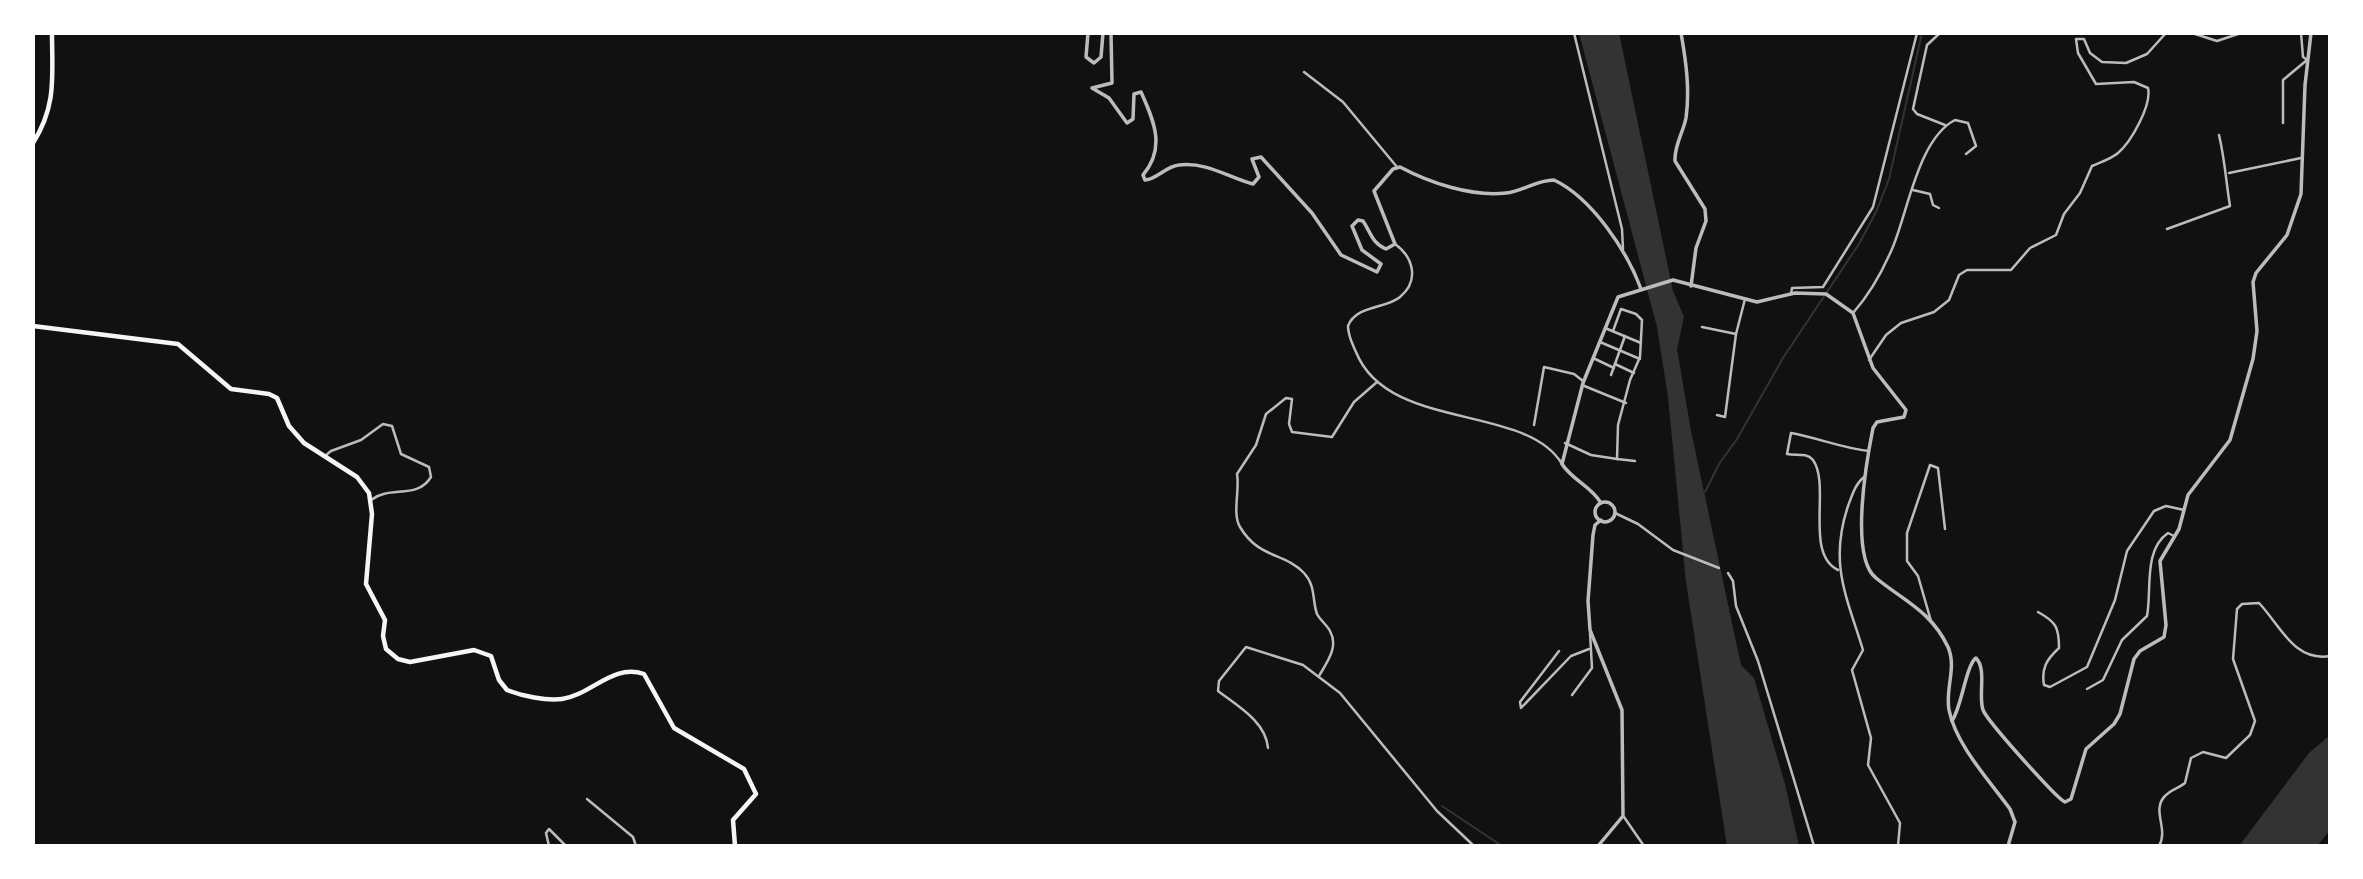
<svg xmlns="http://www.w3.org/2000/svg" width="2363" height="879" font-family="Overpass,sans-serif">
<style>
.water{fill:#333}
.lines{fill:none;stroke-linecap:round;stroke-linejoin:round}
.stream{stroke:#333;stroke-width:2}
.minor{stroke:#bcbcbc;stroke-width:2.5}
.tertiary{stroke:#bcbcbc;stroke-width:3.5}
.secondary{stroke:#f5f5f5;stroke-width:4.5}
</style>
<rect width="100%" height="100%" fill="#111"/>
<g class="water">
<path d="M1579 33H1619L1673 291 1684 317 1677 349 1691 431 1741 665 1754 678 1785 784 1799 846H1727L1686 582 1668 397 1657 327Z"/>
<path d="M2330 735V830L2317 846H2239L2309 753Z"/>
</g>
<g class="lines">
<g class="stream">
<path d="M1705 492 1719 464 1737 439 1783 358 1859 244 1877 210 1889 179 1922 33"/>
<path d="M1442 806 1502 846"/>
</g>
<g class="minor">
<path d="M1574 33 1622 229 1623 249"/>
<path d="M1940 33 1927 45 1913 109 1917 114 1945 125"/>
<path d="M2192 33 2217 41 2241 33"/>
<path d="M2301 33 2303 57 2306 59"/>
<path d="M1304 72 1343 102 1397 167"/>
<path d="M2283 123V80L2307 60"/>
<path d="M2229 173 2301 158"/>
<path d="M1913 190 1930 194 1933 205 1939 208"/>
<path d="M2167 229 2230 206C2226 182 2225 160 2219 135"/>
<path d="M1395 244C1413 257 1420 280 1400 297 1386 309 1356 305 1348 326 1348 336 1352 343 1356 352 1388 432 1526 403 1562 464"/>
<path d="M1791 294 1792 288 1823 287 1873 207 1917 33"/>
<path d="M1853 313C1870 294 1882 272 1892 249 1908 212 1918 139 1955 120L1968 123 1976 146 1966 154"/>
<path d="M1702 327 1736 334"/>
<path d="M1605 328 1641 343"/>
<path d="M1613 331 1621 309 1636 314 1642 320 1640 357 1630 380 1618 425 1617 459 1635 461"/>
<path d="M1600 342 1640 359"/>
<path d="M1593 358 1614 368"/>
<path d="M1869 360 1886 335 1901 323 1934 312 1949 300 1959 275 1967 270H2011L2030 248 2056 235 2064 214 2080 193 2092 166C2101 162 2111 159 2118 153 2131 142 2152 105 2148 88L2134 82 2096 84 2078 53 2076 39H2084L2090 53 2102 62 2126 63 2147 54 2166 33"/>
<path d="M1615 364 1634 373"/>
<path d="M1611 375 1625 336"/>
<path d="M1582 385 1626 403"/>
<path d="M1717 415 1725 417 1736 334 1745 299"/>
<path d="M1534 425 1544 367 1574 374 1583 381"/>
<path d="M1565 443 1591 455 1617 459"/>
<path d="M325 456 331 451 361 440 383 424 392 426 401 454 429 467 431 477C417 500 390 485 371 500"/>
<path d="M1864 477C1855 484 1852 496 1848 506 1829 563 1846 595 1863 650L1852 670 1871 738 1868 765 1900 823 1898 846"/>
<path d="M1615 513 1638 524 1673 550 1719 568"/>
<path d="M1838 570C1804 554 1831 485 1813 460 1806 452 1796 456 1787 454L1791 433C1819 438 1841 448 1869 451"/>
<path d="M1728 573 1733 581 1736 606 1758 661 1814 846"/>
<path d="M2038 612C2056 622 2059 627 2059 648 2047 659 2041 668 2044 685L2050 687 2087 667 2115 600 2127 551 2154 511 2166 506 2184 510"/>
<path d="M1931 621 1918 576 1907 561V533L1930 465 1938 468 1945 529"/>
<path d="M1559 651 1520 702 1521 708 1571 656 1589 649"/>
<path d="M1319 676C1327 662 1339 647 1330 631 1327 625 1320 620 1317 614 1312 600 1316 586 1304 573 1284 552 1259 559 1240 527 1232 514 1240 489 1237 474L1256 445 1266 414 1286 398 1292 399 1289 424 1292 432 1332 437 1354 402 1377 382"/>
<path d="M2087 689 2103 680 2122 640 2147 616C2152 591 2143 550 2168 533L2174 536"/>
<path d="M1572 695 1592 668 1590 633"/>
<path d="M1268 748C1266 722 1238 706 1218 691L1219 681 1246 647 1303 665 1340 693 1437 811 1474 846"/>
<path d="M587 799 633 837 636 846"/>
<path d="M1624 817 1644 846"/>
<path d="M549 846 546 833 549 829 566 846"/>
<path d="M2159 846C2169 829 2151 810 2165 796 2170 790 2179 788 2185 783L2191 758 2203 752 2226 758 2250 735 2255 721 2233 659 2237 609 2242 604 2259 603C2280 625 2294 662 2330 656"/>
</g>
<g class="tertiary">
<path d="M1088 33 1086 57 1094 63 1101 57 1103 33"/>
<path d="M1111 33 1112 83 1092 88 1109 98 1127 123 1133 119 1134 94 1141 92C1154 121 1166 148 1143 175L1145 180C1156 180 1166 166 1179 165 1208 162 1227 177 1253 184L1259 177 1252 159 1261 157 1312 213 1341 255 1377 272 1381 264 1362 250 1352 226 1358 220 1363 221C1371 233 1372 243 1386 249L1395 244 1374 191 1393 169 1400 167C1430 183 1472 197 1506 193 1523 191 1537 180 1554 180 1592 198 1627 251 1641 289"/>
<path d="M1681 33C1686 61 1690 90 1686 118 1683 133 1674 146 1675 161L1705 209 1706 221 1696 248 1691 286"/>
<circle cx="1605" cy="512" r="10"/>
<path d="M1601 503C1591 486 1572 480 1562 464L1583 383 1618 297 1673 280 1757 302 1795 293 1826 294 1853 313 1873 368 1906 410 1904 417 1877 422 1873 428C1867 458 1849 557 1876 578 1904 601 1931 611 1948 647 1957 668 1945 688 1949 710 1956 745 1989 780 2010 809L2015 822 2008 846"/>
<path d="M1952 721C1962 706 1966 665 1976 658 1987 669 1978 695 1983 710 1988 722 2058 800 2065 802L2071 799 2086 749 2114 724 2120 714 2134 659 2140 651 2164 637 2166 625 2160 561 2179 529 2188 495 2230 440 2253 359 2257 331 2253 282 2256 273 2287 235 2301 194 2305 85 2311 33"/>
<path d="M1598 846 1623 816 1622 710 1590 630 1588 601 1593 535 1595 525 1601 520"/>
</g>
<g class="secondary">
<path d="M33 143C57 105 52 76 52 33"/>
<path d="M33 326 178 344 231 389 269 394 277 398 289 426 304 443 357 477 369 493 372 514 366 584 385 620 383 636 386 649 398 659 410 662 474 650 491 656 499 680 507 690C522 696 546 701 562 699 591 695 613 663 644 674L674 728 744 769 756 794 733 820 735 846"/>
</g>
</g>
<rect width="2363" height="879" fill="none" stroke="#ffffff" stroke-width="70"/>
</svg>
